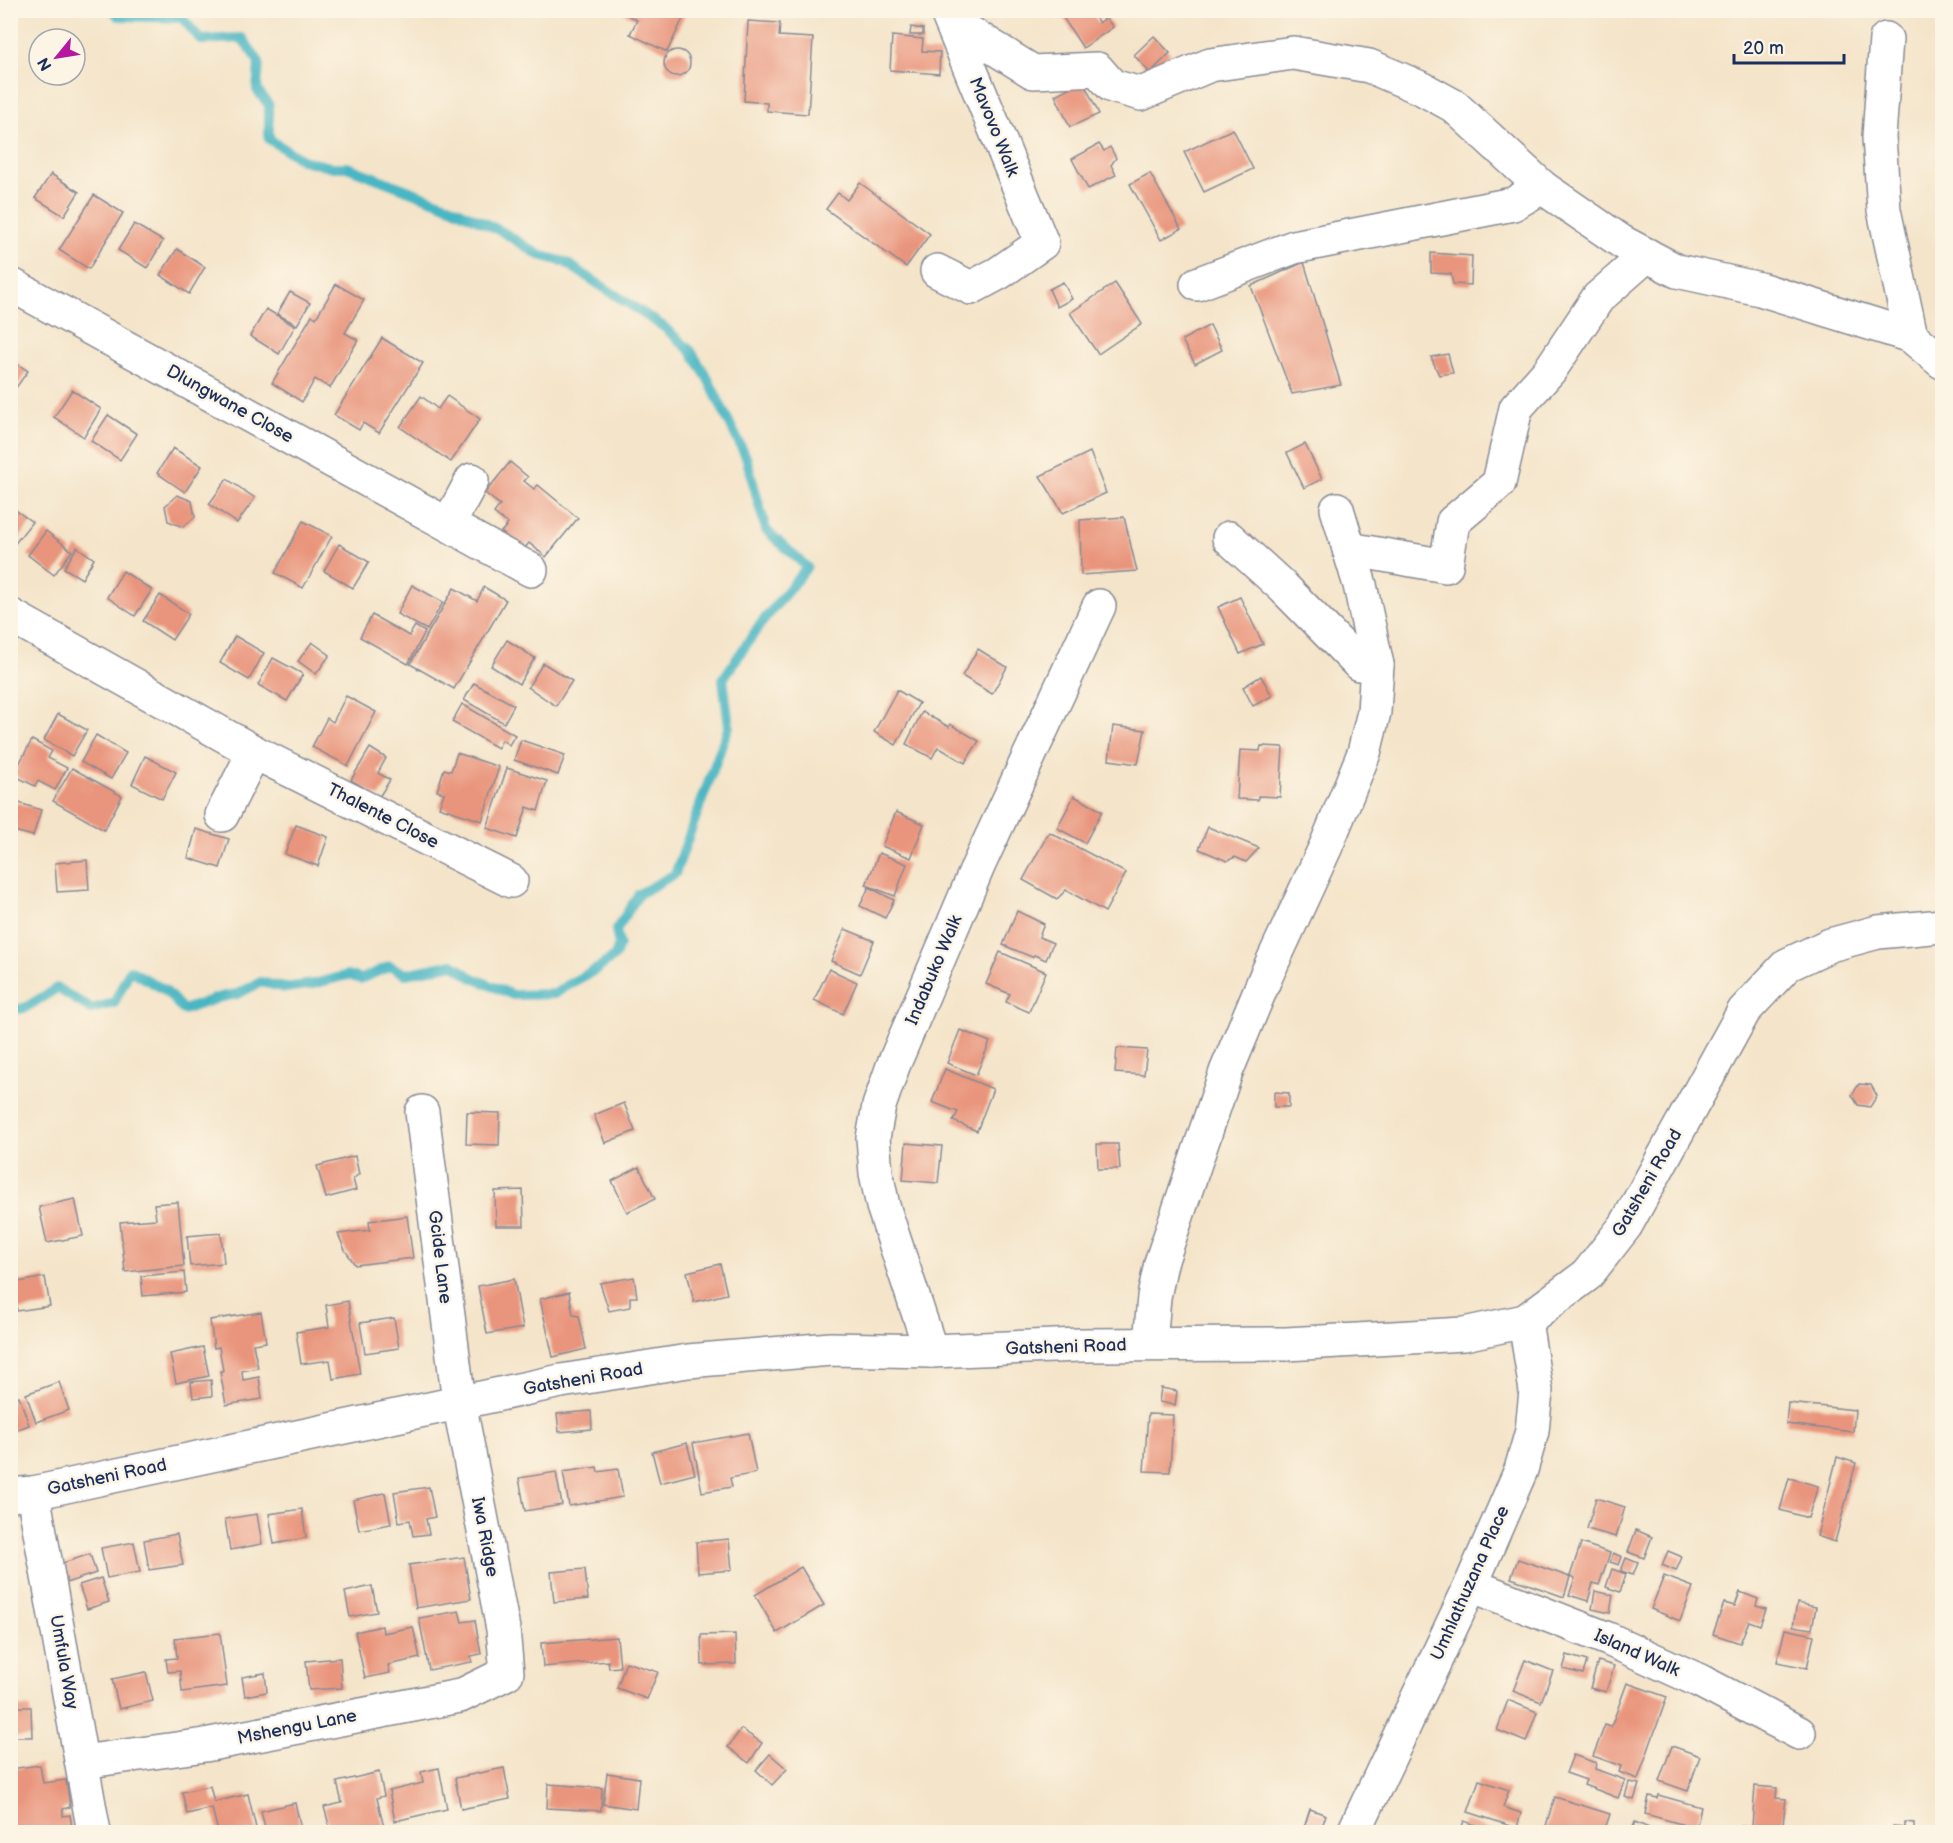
<svg xmlns="http://www.w3.org/2000/svg" width="1953" height="1843" font-family="'Balsamiq Sans',sans-serif">
<style>
.lines{fill:none;stroke-linecap:round;stroke-linejoin:round}
.stream{stroke:#48b6c3;stroke-width:10}
.building{fill:#e9947c}
.minor-casing{stroke:#888a94;stroke-width:36}
.minor{stroke:#fff;stroke-width:33}
.labels{text-anchor:middle;dominant-baseline:central;stroke-width:5;stroke-linejoin:round;paint-order:stroke}
.street-label{font-size:18px;fill:#1b2f5e;stroke:#fcf5e5}
</style>
<rect width="100%" height="100%" fill="#fcf5e5"/>
<filter id="ink" filterUnits="userSpaceOnUse"><feTurbulence type="fractalNoise" baseFrequency=".0167" numOctaves="2"/><feDisplacementMap in="SourceGraphic" scale="12" xChannelSelector="R" yChannelSelector="G"/><feConvolveMatrix kernelMatrix="1 2 1 2 8 2 1 2 1" color-interpolation-filters="sRGB"/></filter>
<filter id="wash" filterUnits="userSpaceOnUse"><feTurbulence type="fractalNoise" baseFrequency=".008" numOctaves="4" result="noise"/><feDisplacementMap in="SourceGraphic" scale="24" xChannelSelector="R" yChannelSelector="G"/><feGaussianBlur stdDeviation="1.35" result="paint"/><feColorMatrix in="noise" values="0 0 0 0 0 0 0 0 0 0 0 0 0 0 0 0 0 1.4 0 .05"/><feComposite in="paint" operator="in"/></filter>
<g filter="url(#wash)">
<rect width="100%" height="100%" fill="#f4e4c9"/>
<g class="lines">
<path class="stream" d="M10 1010 25 1008 57 988 91 1009 114 1003 130 970 165 990 183 1010 221 997 237 994 261 982 285 988 313 984 348 975 361 979 390 966 406 974 453 964 471 977 513 995 555 994 567 985 597 969 615 956 619 945 616 930 639 894 675 874 729 726 723 679 759 626 807 567 766 530 746 457 708 379 691 351 664 327 565 262 539 255 503 232 449 206 347 167H331L302 160 269 139V105L257 90 259 62 242 38 201 40 182 18 118 16 113 10"/>
</g>
<g id="blocks">
<g class="building">
<path d="M618 10H687L667 52 630 34 637 20Z"/>
<path d="M1058 10H1090L1099 23 1106 18 1113 27 1083 48Z"/>
<path d="M748 21 780 23 779 36 813 38 808 114 767 111V103L744 101Z"/>
<path d="M911 27 923 29V35H910Z"/>
<path d="M892 36 923 39 922 51 940 52 939 74 890 70Z"/>
<path d="M1154 36 1170 53 1150 73 1134 55Z"/>
<circle cx="677" cy="63" r="13"/>
<path d="M1083 81 1099 114 1070 127 1055 95Z"/>
<path d="M1233 129 1253 169 1204 192 1184 152Z"/>
<path d="M1099 144 1104 151 1110 147 1116 158 1111 165 1116 175 1088 189 1072 159Z"/>
<path d="M1150 173 1181 229 1161 240 1130 184Z"/>
<path d="M51 174 79 192 64 216 35 198Z"/>
<path d="M860 183 930 234 906 267 826 209 838 193 847 200Z"/>
<path d="M94 195 123 213 89 269 59 250Z"/>
<path d="M134 224 163 241 147 268 118 250Z"/>
<path d="M177 249 205 267 189 294 160 275Z"/>
<path d="M1431 253 1472 256 1471 285 1453 284 1451 274 1431 273Z"/>
<path d="M1304 262 1341 385 1292 394 1251 286Z"/>
<path d="M1063 282 1072 299 1057 307 1049 289Z"/>
<path d="M1115 283 1142 324 1098 354 1070 313Z"/>
<path d="M336 284 364 300 345 333 358 340 330 388 315 379 302 402 272 383 312 315 316 318Z"/>
<path d="M290 292 310 303 297 325 277 314Z"/>
<path d="M266 309 295 326 279 354 250 336Z"/>
<path d="M1210 325 1222 350 1195 364 1182 340Z"/>
<path d="M382 338 423 363 379 433 363 423 359 430 334 415Z"/>
<path d="M1448 354 1453 373 1439 375 1431 357Z"/>
<path d="M10 359 28 371 10 396Z"/>
<path d="M72 390 101 409 84 437 54 417Z"/>
<path d="M421 396 438 409 447 396 480 419 451 462 400 427Z"/>
<path d="M108 415 137 434 120 460 91 441Z"/>
<path d="M1305 444 1322 479 1304 488 1287 453Z"/>
<path d="M173 448 202 466 185 492 157 473Z"/>
<path d="M1090 452 1106 493 1063 513 1040 476Z"/>
<path d="M510 462 528 477 524 481 534 489 538 485 578 518 546 557 529 543 523 550 501 532 508 524 494 513 500 505 485 493Z"/>
<path d="M227 479 255 498 237 523 209 504Z"/>
<path d="M177 495 192 501 195 517 183 527 168 521 165 506Z"/>
<path d="M10 506 32 522 13 546 10 544Z"/>
<path d="M1124 517 1137 571 1081 575 1080 520Z"/>
<path d="M303 521 332 536 303 588 275 573Z"/>
<path d="M46 531 72 551 54 575 28 555Z"/>
<path d="M339 544 369 562 353 588 324 571Z"/>
<path d="M77 547 94 559 82 579 64 568Z"/>
<path d="M123 571 152 590 135 616 107 597Z"/>
<path d="M412 585 443 602 427 630 397 614Z"/>
<path d="M484 587 506 600 454 689 410 664 454 588 477 601Z"/>
<path d="M160 595 189 614 172 640 143 621Z"/>
<path d="M1240 597 1263 644 1240 654 1218 607Z"/>
<path d="M372 615 409 636 415 626 425 632 408 664 360 637Z"/>
<path d="M235 636 264 653 249 680 220 663Z"/>
<path d="M507 640 535 658 519 684 491 666Z"/>
<path d="M312 642 330 655 316 674 298 661Z"/>
<path d="M978 649 1007 667 992 694 962 676Z"/>
<path d="M273 658 303 674 287 701 258 685Z"/>
<path d="M543 663 572 681 556 706 528 687Z"/>
<path d="M1261 676 1272 696 1253 706 1243 687Z"/>
<path d="M474 683 514 705 504 723 464 700Z"/>
<path d="M897 690 919 703 896 745 874 732Z"/>
<path d="M346 696 376 712 348 766 312 747 327 718 333 722Z"/>
<path d="M462 704 515 735 509 745 502 740 498 748 452 722Z"/>
<path d="M922 712 949 727 950 724 979 741 965 763 938 747 932 758 906 744Z"/>
<path d="M58 714 87 730 72 756 44 740Z"/>
<path d="M1113 726 1145 730 1138 764 1109 760Z"/>
<path d="M96 735 126 753 111 779 81 762Z"/>
<path d="M32 740 52 751 48 758 67 768 55 790 38 781 35 786 13 775Z"/>
<path d="M521 740 565 755 558 775 514 760Z"/>
<path d="M1261 746 1283 747 1280 797 1258 796V800L1237 799 1240 750 1260 751Z"/>
<path d="M370 748 386 758 378 773 390 780 379 797 351 780Z"/>
<path d="M457 753 499 767 482 821 439 807 444 793 437 791 444 769 451 771Z"/>
<path d="M145 756 176 772 162 799 132 784Z"/>
<path d="M72 768 122 796 104 830 53 801Z"/>
<path d="M507 768 547 781 538 811 527 807 517 838 487 828Z"/>
<path d="M1074 796 1102 811 1085 843 1057 828Z"/>
<path d="M10 800 41 810 33 836 10 830Z"/>
<path d="M896 812 924 824 911 858 882 846Z"/>
<path d="M296 825 328 837 318 866 285 854Z"/>
<path d="M1208 827 1259 848 1246 862 1235 857 1227 861 1199 849Z"/>
<path d="M196 829 229 839 220 868 188 858Z"/>
<path d="M1049 832 1126 873 1105 912 1066 890 1057 899 1023 880Z"/>
<path d="M879 853 907 864 895 896 866 885Z"/>
<path d="M87 860 89 890 57 892 55 863Z"/>
<path d="M869 887 894 900 885 918 860 906Z"/>
<path d="M1017 911 1044 924 1039 937 1053 943 1046 960 1034 955 1032 957 1003 945Z"/>
<path d="M845 929 874 941 860 974 831 961Z"/>
<path d="M1000 952 1046 972 1029 1012 1006 1002 1010 994 986 984Z"/>
<path d="M829 969 857 982 843 1014 814 1000Z"/>
<path d="M960 1030 990 1042 976 1075 947 1063Z"/>
<path d="M1117 1048 1147 1050 1144 1075 1115 1073Z"/>
<path d="M945 1069 993 1089 977 1131 953 1121 958 1112 932 1102Z"/>
<path d="M1859 1084 1871 1085 1877 1096 1870 1107 1858 1105 1852 1095Z"/>
<path d="M1274 1092 1289 1093V1107H1274Z"/>
<path d="M624 1103 635 1131 605 1143 594 1115Z"/>
<path d="M467 1112 500 1113 499 1145 466 1144Z"/>
<path d="M906 1143 942 1146 938 1183 903 1180Z"/>
<path d="M1097 1144H1118L1120 1169H1098Z"/>
<path d="M355 1156 359 1174 353 1179 356 1190 326 1198 317 1166Z"/>
<path d="M639 1167 655 1199 627 1212 612 1181Z"/>
<path d="M523 1190 524 1226H496L495 1191Z"/>
<path d="M75 1199 83 1236 47 1243 39 1207Z"/>
<path d="M178 1202 184 1266 125 1272 120 1222 156 1219 154 1204Z"/>
<path d="M407 1216 413 1258 355 1265 345 1250 338 1234 370 1230 369 1221Z"/>
<path d="M221 1233 224 1263 190 1266 187 1236Z"/>
<path d="M720 1264 727 1294 694 1302 687 1272Z"/>
<path d="M184 1272 186 1292 143 1296 141 1276Z"/>
<path d="M45 1277 50 1306 17 1311 12 1283Z"/>
<path d="M634 1277 637 1297H630V1307L609 1311 600 1283Z"/>
<path d="M514 1279 523 1328 487 1334 478 1286Z"/>
<path d="M569 1292 573 1315 579 1316 586 1349 553 1357 540 1299Z"/>
<path d="M348 1301 360 1374 333 1379 330 1360 301 1364 296 1332 329 1327 326 1305Z"/>
<path d="M261 1312 266 1342 253 1344 258 1368 242 1371 243 1380 259 1377 262 1399 226 1405 220 1371H223L219 1347 214 1348 210 1320Z"/>
<path d="M394 1318 399 1348 365 1353 360 1323Z"/>
<path d="M203 1347 209 1376 176 1383 170 1354Z"/>
<path d="M211 1380 212 1396 193 1398 191 1382Z"/>
<path d="M59 1382 69 1410 36 1422 26 1394Z"/>
<path d="M1161 1388 1177 1391 1175 1405 1159 1402Z"/>
<path d="M19 1396 29 1425 10 1432V1399Z"/>
<path d="M1788 1403 1855 1410 1853 1432 1786 1424Z"/>
<path d="M591 1411 592 1429 559 1432 557 1414Z"/>
<path d="M1148 1414 1173 1415 1170 1472 1144 1471Z"/>
<path d="M748 1433 756 1473 730 1478 732 1487 702 1492 693 1443Z"/>
<path d="M687 1443 695 1474 660 1483 652 1452Z"/>
<path d="M1837 1457 1856 1463 1835 1542 1817 1536Z"/>
<path d="M597 1467 598 1472 618 1469 623 1497 569 1506 563 1472Z"/>
<path d="M556 1472 562 1505 525 1511 519 1478Z"/>
<path d="M1789 1478 1818 1486 1808 1518 1780 1510Z"/>
<path d="M429 1487 435 1517 426 1519 429 1534 413 1536 410 1520 399 1522 394 1492Z"/>
<path d="M385 1493 391 1524 359 1530 353 1500Z"/>
<path d="M1596 1498 1625 1507 1616 1537 1587 1529Z"/>
<path d="M302 1509 306 1538 274 1544 269 1514Z"/>
<path d="M257 1514 262 1544 230 1550 225 1519Z"/>
<path d="M1636 1530 1652 1537 1644 1558 1628 1552Z"/>
<path d="M177 1534 183 1565 149 1570 144 1540Z"/>
<path d="M729 1539 732 1570 698 1573 696 1542Z"/>
<path d="M134 1542 140 1572 107 1578 101 1548Z"/>
<path d="M1581 1543 1610 1553 1599 1585 1593 1583 1588 1601 1569 1595 1575 1578 1570 1576Z"/>
<path d="M1668 1551 1682 1557 1676 1571 1662 1565Z"/>
<path d="M1613 1553 1622 1557 1619 1565 1610 1562Z"/>
<path d="M90 1554 96 1573 66 1583 60 1564Z"/>
<path d="M464 1557 471 1599 416 1608 409 1565Z"/>
<path d="M1626 1558 1638 1563 1633 1575 1621 1571Z"/>
<path d="M1518 1559 1570 1577 1564 1597 1511 1578Z"/>
<path d="M801 1567 824 1605 777 1633 755 1595Z"/>
<path d="M585 1569 588 1599 554 1602 551 1572Z"/>
<path d="M1612 1569 1626 1574 1620 1592 1606 1587Z"/>
<path d="M1664 1576 1693 1587 1680 1621 1651 1609Z"/>
<path d="M101 1578 109 1602 87 1609 79 1585Z"/>
<path d="M372 1586 377 1612 350 1617 345 1592Z"/>
<path d="M1595 1591 1613 1595 1610 1613 1592 1609Z"/>
<path d="M1740 1592 1758 1599 1756 1606 1766 1609 1760 1625 1749 1621 1740 1643 1713 1634 1724 1603 1735 1606Z"/>
<path d="M1797 1603 1816 1607 1812 1629 1793 1626Z"/>
<path d="M459 1611 462 1622 475 1620 481 1654 471 1656 472 1662 429 1670 419 1618Z"/>
<path d="M382 1626 383 1633 413 1627 420 1658 388 1665 390 1673 365 1678 355 1632Z"/>
<path d="M1785 1629 1814 1635 1807 1668 1777 1662Z"/>
<path d="M220 1633 227 1686 182 1692 180 1671 168 1672 166 1659 177 1658 175 1638Z"/>
<path d="M735 1634 736 1664 702 1665 701 1635Z"/>
<path d="M617 1637 620 1667 609 1668 608 1661 543 1667 541 1643Z"/>
<path d="M1567 1655 1587 1661 1583 1674 1563 1669Z"/>
<path d="M340 1658 342 1688 309 1690 306 1661Z"/>
<path d="M1525 1660 1553 1671 1541 1702 1513 1691Z"/>
<path d="M1598 1661 1614 1666 1606 1692 1590 1688Z"/>
<path d="M626 1662 658 1672 647 1699 617 1688Z"/>
<path d="M146 1672 153 1701 119 1709 112 1679Z"/>
<path d="M265 1673 267 1692 245 1696 242 1677Z"/>
<path d="M1627 1683 1667 1697 1638 1779 1619 1772 1621 1766 1593 1756 1605 1725 1611 1727Z"/>
<path d="M1508 1700 1537 1712 1526 1742 1497 1730Z"/>
<path d="M10 1707H31L32 1737H10Z"/>
<path d="M741 1729 762 1743 749 1763 728 1747Z"/>
<path d="M1672 1746 1700 1756 1688 1791 1659 1781Z"/>
<path d="M770 1754 787 1769 772 1785 756 1770Z"/>
<path d="M1573 1755 1596 1763 1595 1769 1625 1780 1618 1798 1584 1785 1586 1780 1566 1773Z"/>
<path d="M40 1765 43 1783 66 1780 70 1807 63 1809V1816L70 1815 73 1832H10V1769Z"/>
<path d="M439 1768 447 1809 395 1821 389 1791 423 1783 421 1772Z"/>
<path d="M504 1768 510 1799 461 1809 455 1778Z"/>
<path d="M379 1772 384 1796 377 1798 385 1832H348V1830L331 1832 324 1807 342 1803 337 1782Z"/>
<path d="M607 1773 639 1778 636 1809 603 1804Z"/>
<path d="M1479 1780 1509 1790 1503 1807 1521 1813 1517 1828 1468 1812Z"/>
<path d="M1629 1782 1639 1784 1634 1800 1625 1797Z"/>
<path d="M548 1784 602 1788 601 1811 547 1808Z"/>
<path d="M210 1786 214 1802 248 1794 257 1832H218L212 1808 187 1814 182 1792Z"/>
<path d="M1755 1786 1777 1788 1776 1798 1786 1799 1782 1832H1740L1741 1826 1752 1827Z"/>
<path d="M1658 1795 1701 1807 1696 1828 1645 1814 1649 1796 1657 1798Z"/>
<path d="M1555 1797 1610 1814 1604 1832H1544Z"/>
<path d="M295 1803 302 1832H266L261 1811Z"/>
<path d="M1310 1809 1326 1815 1320 1832 1304 1828Z"/>
<path d="M1464 1821 1496 1832H1460Z"/>
<path d="M1635 1822 1658 1832H1631Z"/>
<path d="M1905 1822 1914 1823V1832H1892L1893 1826 1905 1827Z"/>
</g>
</g>
</g>
<g filter="url(#ink)">
<use href="#blocks" fill-opacity="0" stroke="#888a94" stroke-width="1.5"/>
<g class="lines">
<g class="minor-casing">
<g id="minor">
<path d="M951 21 1033 72 1097 69 1112 86 1141 94 1210 65 1293 53 1369 66 1423 89 1454 106 1542 187 1622 242 1677 271 1760 289 1911 336"/>
<path d="M1886 39 1879 137 1884 210 1911 336 1942 362"/>
<path d="M937 271 971 288 999 273 1042 243 948 15"/>
<path d="M10 284 531 570"/>
<path d="M1197 284 1294 247 1513 204 1542 187"/>
<path d="M449 523 472 480"/>
<path d="M1229 538 1284 588 1359 664 1377 665"/>
<path d="M1349 549 1446 566 1453 522 1499 483 1516 408 1550 370 1598 298 1647 255"/>
<path d="M10 615 254 752 511 881"/>
<path d="M222 815 254 752"/>
<path d="M1150 1344 1154 1297 1161 1263 1226 1072 1266 976 1326 846 1364 753 1374 712 1377 665 1360 585 1337 509"/>
<path d="M931 1351 883 1206 876 1173 873 1138 879 1106 893 1066 979 864 1099 606"/>
<path d="M33 1493 94 1832"/>
<path d="M10 1495 33 1493 561 1381 688 1361 831 1349 931 1351 1080 1345 1286 1344 1464 1334 1525 1321 1587 1275 1626 1225 1744 1011 1787 965 1830 945 1878 932 1942 926"/>
<path d="M1471 1585 1608 1639 1700 1681 1799 1733"/>
<path d="M82 1762 205 1745 460 1696 507 1673 503 1629 459 1402 422 1112"/>
<path d="M1354 1832 1471 1585 1521 1470 1532 1431 1536 1391 1525 1321"/>
</g>
</g>
<use href="#minor" class="minor"/>
</g>
</g>
<g class="labels">
<g class="street-label">
<text transform="translate(994 127) rotate(68)">Mavovo Walk</text>
<text transform="translate(230 404) rotate(29)">Dlungwane Close</text>
<text transform="translate(383 816) rotate(27)">Thalente Close</text>
<text transform="translate(934 970) rotate(-67)">Indabuko Walk</text>
<text transform="translate(1647 1183) rotate(-60)">Gatsheni Road</text>
<text transform="translate(440 1257) rotate(83)">Gcide Lane</text>
<text transform="translate(1066 1347) rotate(-2)">Gatsheni Road</text>
<text transform="translate(583 1379) rotate(-10)">Gatsheni Road</text>
<text transform="translate(107 1477) rotate(-12)">Gatsheni Road</text>
<text transform="translate(485 1537) rotate(79)">Iwa Ridge</text>
<text transform="translate(1470 1583) rotate(-66)">Umhlathuzana Place</text>
<text transform="translate(1637 1653) rotate(24)">Island Walk</text>
<text transform="translate(64 1662) rotate(80)">Umfula Way</text>
<text transform="translate(297 1727) rotate(-11)">Mshengu Lane</text>
</g>
</g>
<rect width="1953" height="1843" fill="none" stroke="#fcf5e5" stroke-width="36"/>
<g transform="translate(57 57) rotate(240)"><circle r="28" fill="#fcf5e5" stroke="#a2a6af" stroke-width="1.5"/>
<path d="M0-4.5L10 22L0 15L-10 22Z" fill="#b5179e"/>
<text y="-9" font-size="16" font-weight="bold" text-anchor="middle" fill="#1b2f5e">N</text>
</g>
<path d="M1734 54v9h110v-9" fill="none" stroke="#1b2f5e" stroke-width="3"/>
<text x="1743" y="54" font-size="18" fill="#1b2f5e" stroke="#fcf5e5" stroke-width="4.5" paint-order="stroke">20 m</text>
</svg>
